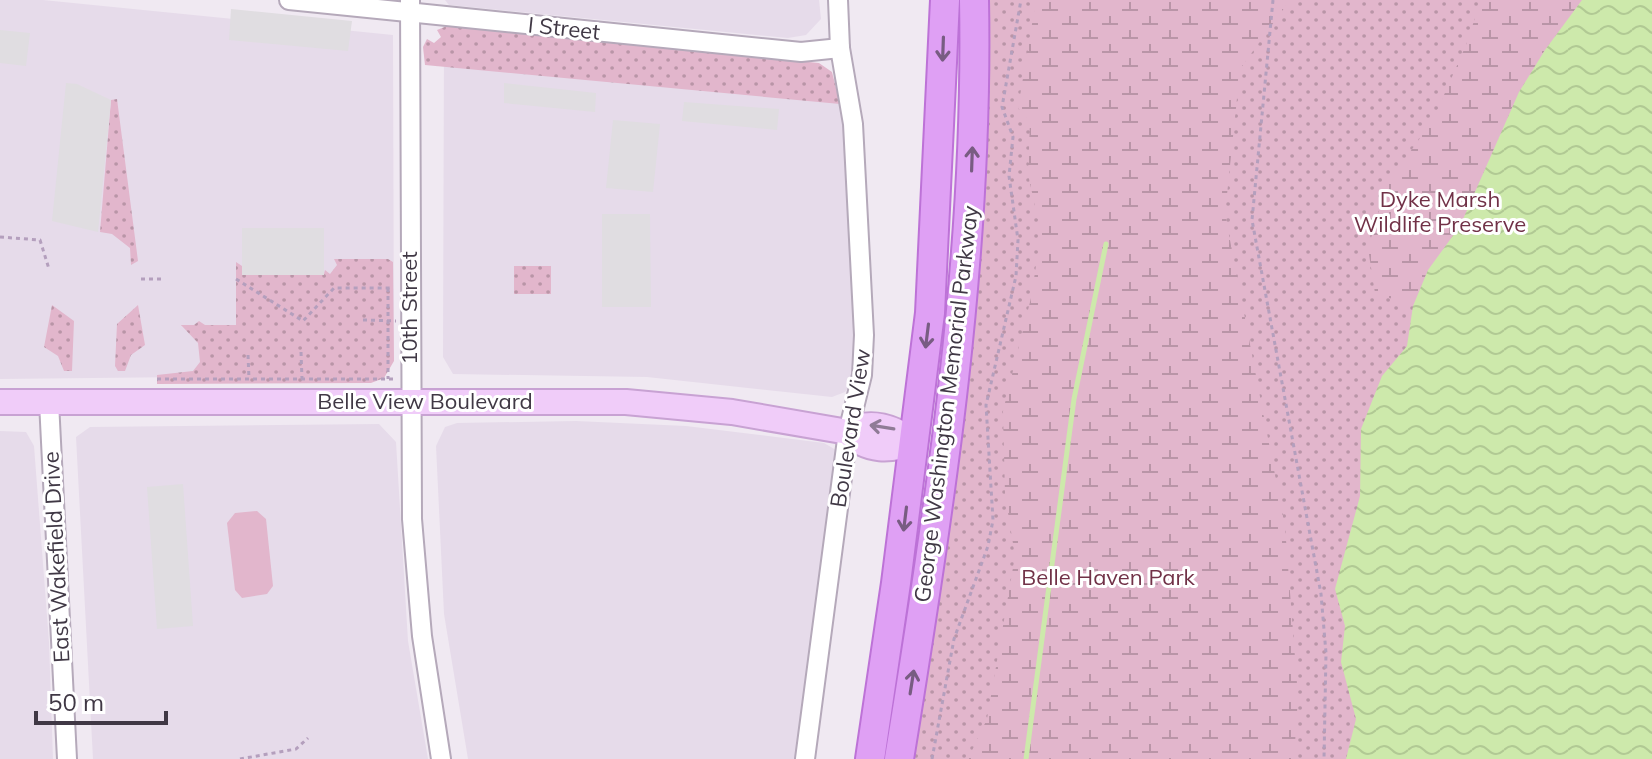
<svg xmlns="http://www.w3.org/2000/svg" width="1652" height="759" font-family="Mulish,sans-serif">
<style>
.residential{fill:#e6dbea}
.grass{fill:url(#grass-dots)}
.wetland{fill:url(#wetland-marsh)}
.garden{fill:#e2b6cc}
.parking{fill:#e0dde1}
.water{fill:url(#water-waves)}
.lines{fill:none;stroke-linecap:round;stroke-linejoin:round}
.stream{stroke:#cde9ab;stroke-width:5}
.minor-casing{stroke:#b5a9ba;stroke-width:22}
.secondary-casing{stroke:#c8a2d3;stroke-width:28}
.primary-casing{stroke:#bd72d7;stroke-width:32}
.path{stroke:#b49fbd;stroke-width:3;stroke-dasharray:4 4;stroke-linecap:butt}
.minor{stroke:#fff;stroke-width:18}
.secondary{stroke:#f0ccf9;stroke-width:24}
.primary{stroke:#dfa0f4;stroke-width:28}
.oneway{stroke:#785c82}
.oneway2{stroke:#8f7b96}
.labels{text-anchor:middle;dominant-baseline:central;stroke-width:6;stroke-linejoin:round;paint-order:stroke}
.street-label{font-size:22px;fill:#403845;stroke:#fff}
.park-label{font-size:22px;fill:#713147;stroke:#fff}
</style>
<defs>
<pattern id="grass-dots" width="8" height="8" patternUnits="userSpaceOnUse" patternTransform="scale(2)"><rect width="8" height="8" fill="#e2b6cc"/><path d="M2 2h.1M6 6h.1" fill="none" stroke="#b995a7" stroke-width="1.8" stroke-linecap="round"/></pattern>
<pattern id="wetland-marsh" width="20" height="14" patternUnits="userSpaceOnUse" patternTransform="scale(2)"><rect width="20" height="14" fill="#e2b6cc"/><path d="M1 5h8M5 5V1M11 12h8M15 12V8" fill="none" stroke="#b995a7"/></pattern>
<pattern id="water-waves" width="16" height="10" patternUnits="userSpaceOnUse" patternTransform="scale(2)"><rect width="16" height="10" fill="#cde9ab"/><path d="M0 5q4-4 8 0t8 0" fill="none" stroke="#b1c994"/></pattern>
</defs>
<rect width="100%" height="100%" fill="#f0e9f2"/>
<g class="residential">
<path d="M0 0H43L393 35 394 358 385 375 0 379Z"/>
<path d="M445 0H819L821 19 806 35 788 38 449 5Z"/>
<path d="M444 41 845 80 857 306 854 379 845 392 832 397 647 377 453 374 443 357Z"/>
<path d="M576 421 686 426 824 443 836 450 842 462 796 759H468L444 614 436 446 445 427 457 423Z"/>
<path d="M379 424 396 442 408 641 428 759H93L76 437 90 427Z"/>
<path d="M0 431 26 432 34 446 49 642 53 759H0Z"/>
</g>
<g class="grass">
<path d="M984 0H1652V759H895L945 447Z"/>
<path d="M447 26 819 63 832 72 840 104 425 65 423 47 427 39 434 43 441 37 437 30Z"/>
<path d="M117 99 138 261 131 265 130 248 112 234 100 232 111 100Z"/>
<path d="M334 259H388L393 262 394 361 384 378 371 383 157 384V375L193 371 200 362 198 343 181 325H194L199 321 205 325H236V262L242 266V275L324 274 325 270 330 274 337 265Z"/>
<rect x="514" y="266" width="37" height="28"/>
<path d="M52 305 74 321 72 371H64L58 356 44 347Z"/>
<path d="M138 305 145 345 131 355 125 371H118L115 366 117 324Z"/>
</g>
<g class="wetland">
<path d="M1036 0H1290L1240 69 1225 214 1285 527 1298 697 1294 759H968L987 719 1015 556 1005 494 1003 411 1031 298 1041 234 1028 174 1030 122 1018 108Z"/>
<path d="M1481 0H1582L1545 50 1519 92 1460 226 1428 270 1413 306 1375 293 1368 248 1387 184 1433 120 1466 45Z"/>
</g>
<path class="garden" d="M257 511 266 519 273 586 267 594 242 598 235 590 227 523 235 513Z"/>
<g class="parking">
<path d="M231 9 352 21 348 51 229 40Z"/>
<path d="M0 30 30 33 26 66 0 63Z"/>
<path d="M66 83 77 84 111 100 98 232 52 221Z"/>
<path d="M504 83 596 93 595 112 504 103Z"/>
<path d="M684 102 779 109 777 130 682 121Z"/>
<path d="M613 120 660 124 653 192 606 188Z"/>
<path d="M602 214H650L651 307H602Z"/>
<rect x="242" y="228" width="82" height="47"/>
<path d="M183 484 193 626 157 629 147 487Z"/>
</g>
<path class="water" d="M1582 0H1652V759H1346L1356 719 1341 662 1345 626 1335 589 1360 496 1361 429 1382 376 1407 346 1413 306 1428 270 1460 226 1519 92 1545 50Z"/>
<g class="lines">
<path class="stream" d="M1026 759 1074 399 1106 244"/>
<g class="minor-casing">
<g id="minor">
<path d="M289 0 801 52 840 48"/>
<path d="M410 0 412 519 422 636 441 759"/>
<path d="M49 402 67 759"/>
<path d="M805 759 848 432 862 375 864 335 853 124 840 48 838 0"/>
</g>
</g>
<g class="secondary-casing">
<g id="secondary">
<path d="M0 402H626L732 412 848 432C866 453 892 451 915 442"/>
<path d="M848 432C870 418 895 428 915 442"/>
</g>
</g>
<g class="primary-casing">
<g id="primary">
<path d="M870 759 896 583 930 313 945 0"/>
<path d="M899 759C940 508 979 255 974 0"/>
</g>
</g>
<g class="path">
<path d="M1273 0 1252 220 1321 594 1326 653 1324 759"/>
<path d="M0 237 40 240 49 269"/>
<path d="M141 279H165"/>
<path d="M236 279 303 321 334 288H393"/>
<path d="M388 288V379"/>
<path d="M363 320 396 321"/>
<path d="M301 352 302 379"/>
<path d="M248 355 249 379"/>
<path d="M157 379H393"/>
<path d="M240 759 296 749 308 738"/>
<path d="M932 759 954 639 988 546 993 520 986 405 1016 276 1018 240 1009 176 1013 137 1002 107 1021 0"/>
</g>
<use href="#minor" class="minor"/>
<use href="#secondary" class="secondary"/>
<use href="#primary" class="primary"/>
</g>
<defs><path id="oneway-shaft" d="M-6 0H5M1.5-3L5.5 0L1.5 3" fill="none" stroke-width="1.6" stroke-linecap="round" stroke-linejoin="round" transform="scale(2)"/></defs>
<g class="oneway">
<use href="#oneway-shaft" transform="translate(943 49) rotate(92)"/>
<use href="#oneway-shaft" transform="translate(972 159) rotate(-88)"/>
<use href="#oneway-shaft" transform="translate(927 336) rotate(97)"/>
<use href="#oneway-shaft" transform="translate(905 519) rotate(97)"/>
<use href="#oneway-shaft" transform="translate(912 682) rotate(-81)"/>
</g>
<use class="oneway2" href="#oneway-shaft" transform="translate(882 427) rotate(-171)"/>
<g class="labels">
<g class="street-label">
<text transform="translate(564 28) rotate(6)">I Street</text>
<text transform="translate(409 308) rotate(-90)">10th Street</text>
<text x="425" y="401">Belle View Boulevard</text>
<text transform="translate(946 404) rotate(-83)">George Washington Memorial Parkway</text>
<text transform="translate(850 428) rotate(-81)">Boulevard View</text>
<text transform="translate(56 557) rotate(-93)">East Wakefield Drive</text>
</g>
<g class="park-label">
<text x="1440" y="199">Dyke Marsh<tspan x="1440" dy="25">Wildlife Preserve</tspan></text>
<text x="1108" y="577">Belle Haven Park</text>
</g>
</g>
<path d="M36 711v12h130v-12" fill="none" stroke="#403845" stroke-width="4"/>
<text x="48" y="711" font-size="24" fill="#403845" stroke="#ffffff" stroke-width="6" paint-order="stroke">50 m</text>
</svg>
